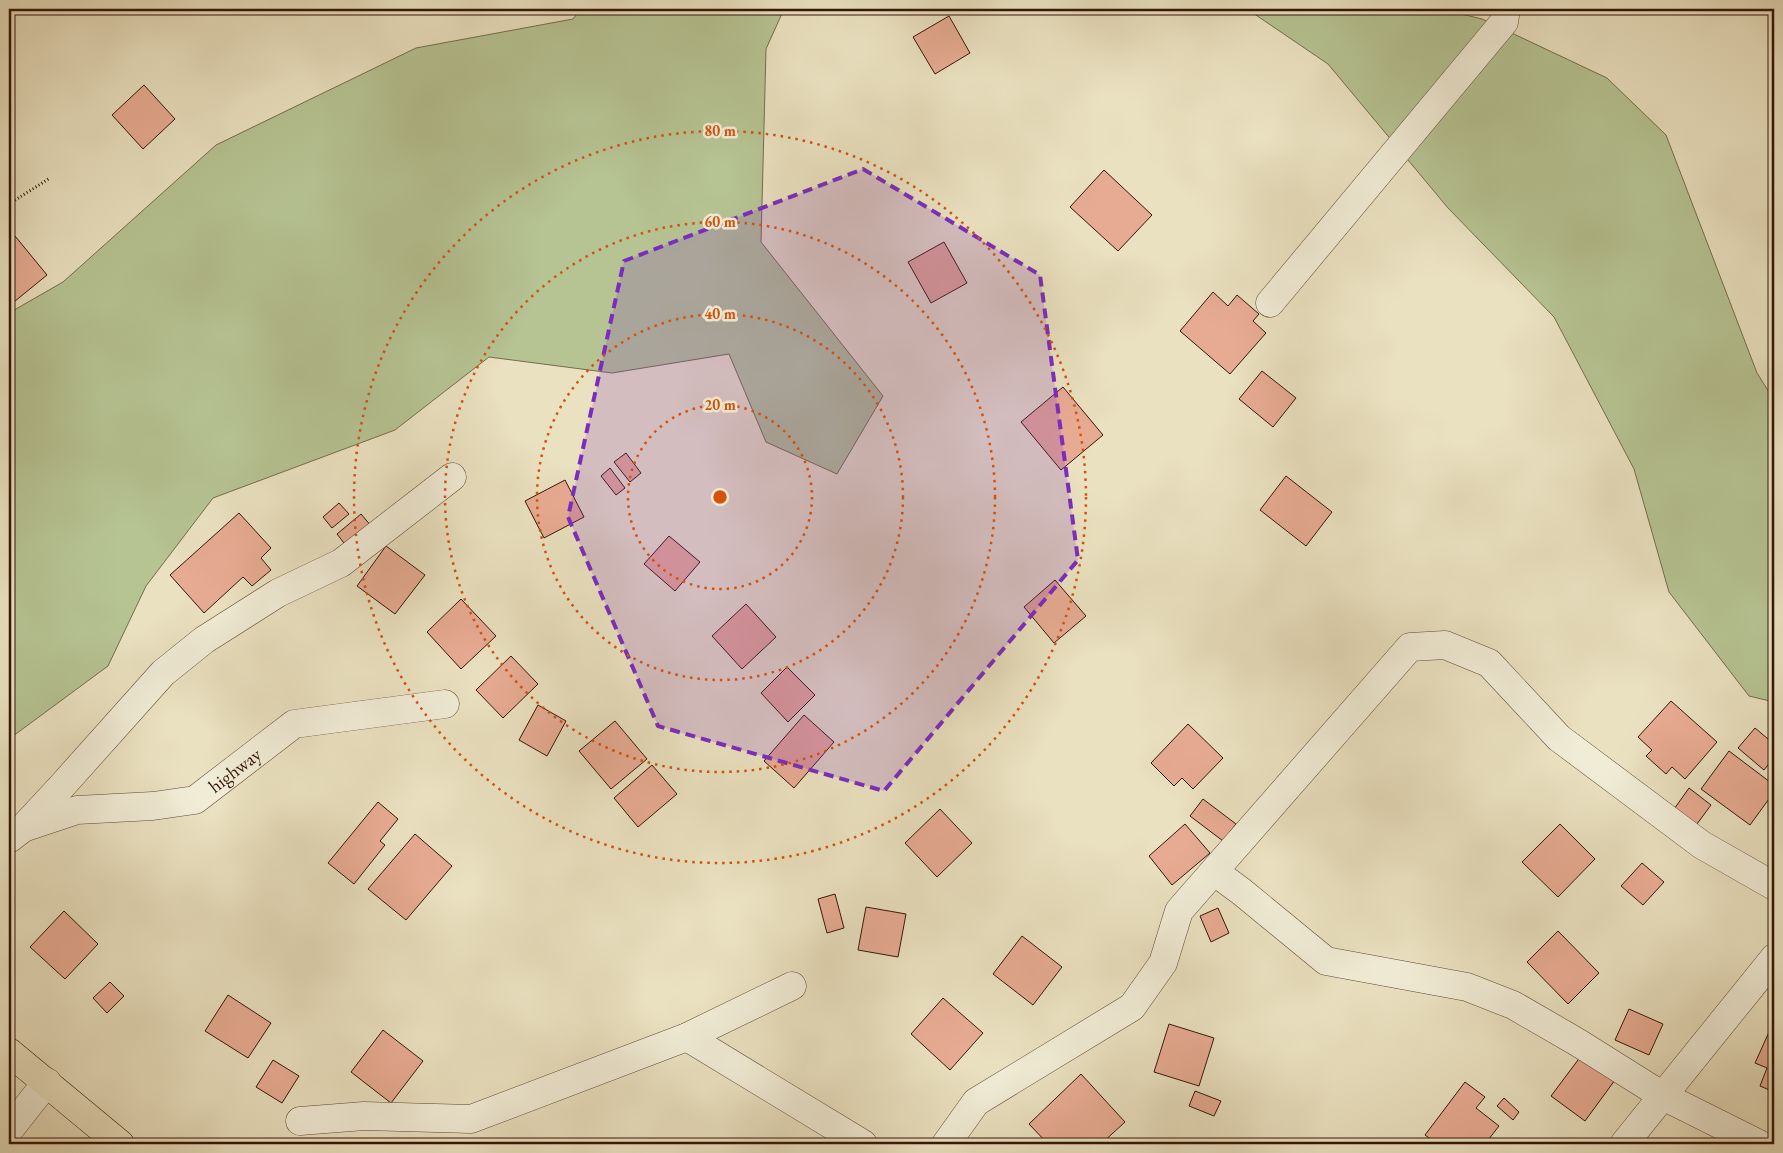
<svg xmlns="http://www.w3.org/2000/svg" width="1783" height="1153" font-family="'EB Garamond',serif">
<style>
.green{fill:#b6c393;stroke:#756c4c}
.building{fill:#e7ab93;stroke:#341605}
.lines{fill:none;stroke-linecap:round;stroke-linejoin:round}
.street-casing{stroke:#624934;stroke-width:29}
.primary-casing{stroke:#341605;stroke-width:29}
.path{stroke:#341605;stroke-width:3;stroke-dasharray:1 2.5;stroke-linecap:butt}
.street{stroke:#f1ecd6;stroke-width:28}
.primary{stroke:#eae1c0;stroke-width:28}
.marked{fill:#7b2cbf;fill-opacity:0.2;stroke:#7b2cbf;stroke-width:4;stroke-dasharray:10 6;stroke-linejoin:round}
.ring{fill:none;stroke:#d6520b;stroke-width:2.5;stroke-dasharray:2.5 5}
.labels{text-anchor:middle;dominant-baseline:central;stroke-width:5;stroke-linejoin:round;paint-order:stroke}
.street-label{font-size:19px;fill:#341605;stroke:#f1ecd6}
.centre{fill:#d6520b;stroke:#f1ecd6;stroke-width:2.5}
.ring-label{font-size:15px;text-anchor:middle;font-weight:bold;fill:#d6520b;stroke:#f1ecd6;stroke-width:5;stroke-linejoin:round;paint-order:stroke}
</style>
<rect width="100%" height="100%" fill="#eae1c0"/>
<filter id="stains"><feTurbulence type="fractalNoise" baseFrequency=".004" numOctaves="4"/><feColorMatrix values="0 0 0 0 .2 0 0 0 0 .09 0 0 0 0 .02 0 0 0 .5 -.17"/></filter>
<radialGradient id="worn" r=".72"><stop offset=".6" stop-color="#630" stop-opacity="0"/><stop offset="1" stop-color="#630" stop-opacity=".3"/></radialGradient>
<g class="green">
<path d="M581 9H784L766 49 761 242 883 396 837 474 766 442 729 354 612 373 489 357 395 430 213 498 146 586 108 666 9 739V313L63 282 216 145 416 48 573 19Z"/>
<path d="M1247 9H1441L1482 19 1607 78 1666 135 1757 373 1774 400V702L1749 696 1669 592 1634 469 1554 317 1448 208 1328 64Z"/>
</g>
<g class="building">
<path d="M949 16 970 53 935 74 913 37Z"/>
<path d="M144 85 175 119 143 149 112 115Z"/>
<path d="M1104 170 1152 215 1118 251 1070 207Z"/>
<path d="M15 236 47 275 9 306V241Z"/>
<path d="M944 242 967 283 931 303 908 262Z"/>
<path d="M1213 292 1228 306 1237 295 1259 314 1253 321 1266 333 1230 374 1180 331Z"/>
<path d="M1262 371 1296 398 1273 427 1239 399Z"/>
<path d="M1063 387 1103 435 1061 470 1021 422Z"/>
<path d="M626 453 641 473 630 482 614 462Z"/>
<path d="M610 468 625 488 616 495 601 476Z"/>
<path d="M1286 476 1332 512 1306 546 1260 510Z"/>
<path d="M565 480 584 517 544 538 525 501Z"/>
<path d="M339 503 349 514 332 528 323 517Z"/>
<path d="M239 513 271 548 261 558 271 570 252 586 243 577 204 613 170 575Z"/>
<path d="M361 514 372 527 347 547 337 534Z"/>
<path d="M669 536 700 562 675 591 644 564Z"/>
<path d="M386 546 425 575 395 614 357 586Z"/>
<path d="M1055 580 1086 616 1054 643 1024 607Z"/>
<path d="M461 599 496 636 461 669 427 632Z"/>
<path d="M746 604 776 637 742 669 712 636Z"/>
<path d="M511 656 538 684 503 718 476 690Z"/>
<path d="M787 667 815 695 788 722 761 693Z"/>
<path d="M1671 701 1717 742 1685 779 1672 767 1666 774 1646 756 1652 750 1638 737Z"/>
<path d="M538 705 566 721 547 756 519 740Z"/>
<path d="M804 715 834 742 794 788 764 761Z"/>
<path d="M615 721 647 759 611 789 579 751Z"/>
<path d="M1188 724 1223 758 1193 789 1182 778 1174 786 1151 763Z"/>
<path d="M1755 728 1774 744V757L1764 770 1738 748Z"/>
<path d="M1729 751 1774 785V792L1750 825 1701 789Z"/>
<path d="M652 765 677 794 638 827 614 798Z"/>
<path d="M1689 788 1711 805 1694 828 1672 812Z"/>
<path d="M1203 799 1236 824 1223 841 1190 816Z"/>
<path d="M378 802 398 819 380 841 385 845 354 884 328 863Z"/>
<path d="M940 809 972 843 937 877 905 843Z"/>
<path d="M1185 824 1210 853 1172 885 1149 856Z"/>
<path d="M1560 824 1595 859 1558 897 1522 862Z"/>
<path d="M415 834 452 866 406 920 368 889Z"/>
<path d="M1642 863 1664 882 1643 905 1621 886Z"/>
<path d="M835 894 844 928 827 933 818 899Z"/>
<path d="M866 907 906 914 898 957 858 950Z"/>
<path d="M1218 908 1229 933 1211 942 1200 916Z"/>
<path d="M64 911 98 944 65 979 30 947Z"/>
<path d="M1558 931 1599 973 1568 1004 1527 962Z"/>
<path d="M1022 936 1062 967 1033 1005 993 974Z"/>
<path d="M110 982 124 996 107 1013 93 998Z"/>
<path d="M228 995 271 1023 248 1058 205 1031Z"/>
<path d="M943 998 983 1033 950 1070 911 1034Z"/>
<path d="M1629 1009 1663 1024 1649 1055 1615 1040Z"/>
<path d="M1774 1021V1092L1760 1086 1767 1068 1755 1063Z"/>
<path d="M1169 1024 1214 1038 1199 1086 1154 1072Z"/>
<path d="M383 1030 423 1061 391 1103 351 1072Z"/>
<path d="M1581 1056 1615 1080 1585 1121 1551 1096Z"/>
<path d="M273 1060 299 1076 282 1103 256 1087Z"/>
<path d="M1081 1074 1125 1122 1101 1144H1048L1029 1124Z"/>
<path d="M1465 1082 1485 1097 1476 1108 1499 1126 1485 1144H1455L1451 1141 1449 1144H1437L1425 1135Z"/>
<path d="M1195 1091 1221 1101 1214 1116 1189 1106Z"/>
<path d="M1504 1098 1519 1112 1513 1120 1497 1106Z"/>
</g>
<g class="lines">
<g class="street-casing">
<g id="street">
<path d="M1270 303 1504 22 1506 9"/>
<path id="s1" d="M26 827 77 810 153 806 195 800 294 724 445 704"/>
<path d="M9 839 22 829 61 787 163 673 204 640 278 593 341 563 452 477"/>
<path d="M1215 872 1242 892 1326 961 1467 987 1513 1005 1577 1042 1663 1096 1759 1144"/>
<path d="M687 1037 863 1144"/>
<path d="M300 1121 364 1116 471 1119 687 1037 792 986"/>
<path d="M9 1130 47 1082"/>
<path d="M946 1144 976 1102 1132 1007 1163 963 1179 911 1410 647 1445 645 1489 663 1559 738 1702 845 1774 886"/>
<path d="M1624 1144 1774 958"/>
</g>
</g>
<g class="primary-casing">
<path id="primary" d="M9 1052 120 1144"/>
</g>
<path class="path" d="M9 204 50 178"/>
<use href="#street" class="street"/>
<use href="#primary" class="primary"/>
</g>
<path class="marked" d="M863 169 1040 275 1078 560 884 791 658 726 568 517 624 261Z"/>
<g class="ring">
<circle cx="720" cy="497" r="92"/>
<circle cx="720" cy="497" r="183"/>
<circle cx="720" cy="497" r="275"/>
<circle cx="720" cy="497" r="366"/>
</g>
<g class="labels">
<g class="street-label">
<text stroke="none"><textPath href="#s1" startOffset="222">highway</textPath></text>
</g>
</g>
<circle cx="720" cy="497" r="8" class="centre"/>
<g class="ring-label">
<text x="720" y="136">80 m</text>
<text x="720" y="227">60 m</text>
<text x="720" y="319">40 m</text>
<text x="720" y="410">20 m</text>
</g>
<rect width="1783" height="1153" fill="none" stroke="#eae1c0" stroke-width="30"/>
<rect x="10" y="10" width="1763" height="1133" fill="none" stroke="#341605" stroke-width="2.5"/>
<rect x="15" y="15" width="1753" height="1123" fill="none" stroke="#341605"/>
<rect width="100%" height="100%" filter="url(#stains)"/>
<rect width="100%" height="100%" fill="url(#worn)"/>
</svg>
